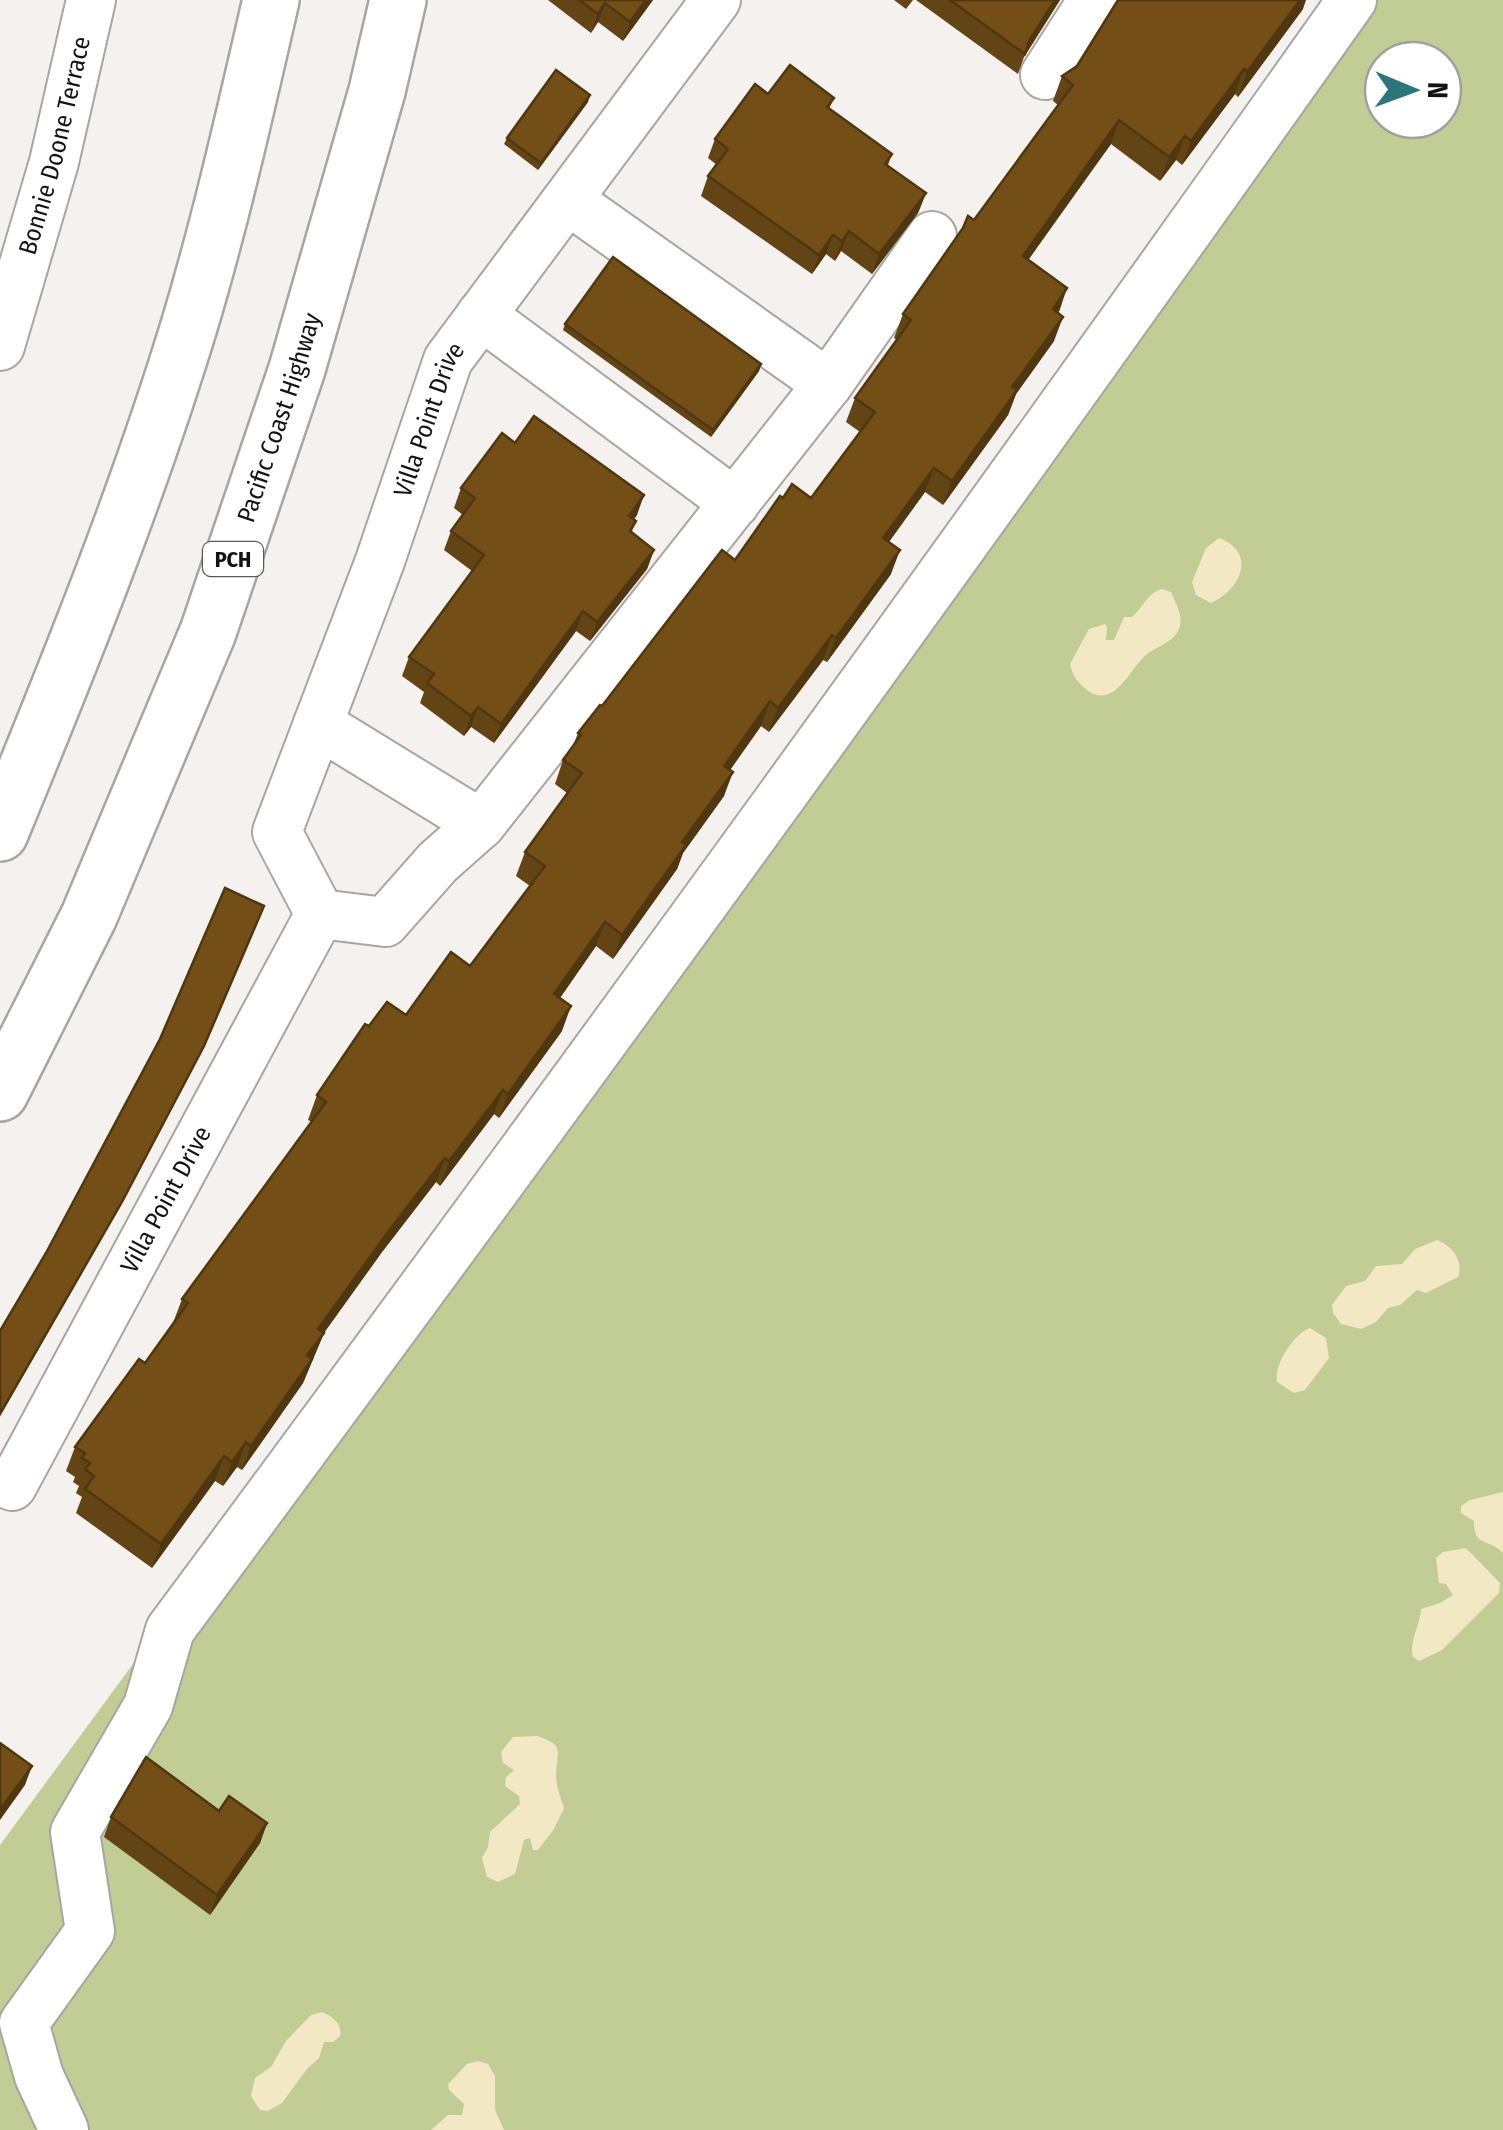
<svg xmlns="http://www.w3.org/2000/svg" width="1503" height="2130" font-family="'Fira Sans Condensed',sans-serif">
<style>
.green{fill:#c1cd95;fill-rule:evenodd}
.sand{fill:#f2e8c3}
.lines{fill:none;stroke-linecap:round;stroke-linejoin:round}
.minor-casing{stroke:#a8a5a2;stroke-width:52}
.highway-casing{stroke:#a8a5a2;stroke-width:60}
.minor{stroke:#fff;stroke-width:48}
.highway{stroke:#fff;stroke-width:55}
.wall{fill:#634414}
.shaded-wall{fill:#503710}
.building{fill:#734f17;stroke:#503710;stroke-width:2.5}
.labels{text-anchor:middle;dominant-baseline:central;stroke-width:10;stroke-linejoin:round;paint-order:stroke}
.shield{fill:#fff;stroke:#5a5a59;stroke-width:2.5}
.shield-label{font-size:22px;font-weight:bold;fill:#141312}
.street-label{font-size:25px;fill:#141312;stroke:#fff}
</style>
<rect width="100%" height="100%" fill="#f4f1ee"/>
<path class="green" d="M1356 0H1503V2130H0V1845ZM1383 60H1443V120H1383Z"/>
<g class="sand">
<path d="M1219 538C1258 553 1240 590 1211 603L1196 595 1192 582 1206 548Z"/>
<path d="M1162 589 1171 592C1176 604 1184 617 1179 629 1171 646 1153 646 1142 659 1127 675 1112 709 1087 690 1078 683 1072 675 1070 664L1089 629 1105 624 1107 626 1106 640H1114L1124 617H1132C1143 608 1148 592 1162 589Z"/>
<path d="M1437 1240C1452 1246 1464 1260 1458 1277L1426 1293 1417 1290 1400 1305 1388 1308 1376 1322 1361 1329 1341 1324 1333 1313 1332 1305 1346 1286 1365 1281 1376 1266 1402 1264 1415 1249Z"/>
<path d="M1310 1328 1326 1338 1329 1358 1305 1390 1294 1393 1277 1382C1273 1364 1295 1333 1310 1328Z"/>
<path d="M1503 1492V1553C1489 1538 1473 1547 1474 1521L1461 1513V1506L1470 1500Z"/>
<path d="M1466 1548 1500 1583 1499 1593 1442 1650 1419 1661 1413 1657C1409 1641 1420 1626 1421 1609L1440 1603 1453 1595 1446 1584 1439 1583 1436 1558 1443 1552Z"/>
<path d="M537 1736C565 1745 557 1750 556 1775 556 1786 561 1798 564 1808L554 1829 538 1850H533L530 1838 524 1840 515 1874 498 1882 487 1877 482 1858 488 1847 490 1832 520 1804 519 1796 505 1786 506 1777 514 1770 503 1763 501 1752 513 1737Z"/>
<path d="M322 2012C332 2016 343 2024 340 2036L333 2042H324L319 2058 307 2069 282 2103 268 2111 260 2110 251 2096 255 2078 271 2067 286 2041 311 2015Z"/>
<path d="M478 2061 488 2064 495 2076V2110L504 2130H431L448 2115H462L464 2104 449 2090 448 2084 467 2064Z"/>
</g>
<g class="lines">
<g class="minor-casing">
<g id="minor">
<path d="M1045 75 1093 0"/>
<path d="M568 200 828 384"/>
<path d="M481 315 735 503"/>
<path id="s1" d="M0 346 54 162 91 0"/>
<path d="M318 724 481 824"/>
<path id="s2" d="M320 914 277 832 380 561 448 360 716 0"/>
<path id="s3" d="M12 1486 320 914 385 922 438 862 481 824 828 384 932 236"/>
<path d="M64 2130 39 2076 24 2023 90 1931 75 1832 148 1706 170 1630C570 1091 964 548 1352 0"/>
</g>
</g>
<g class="highway-casing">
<g id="highway">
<path d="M0 833C69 665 137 497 190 323 222 216 246 108 271 0"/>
<path id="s4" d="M0 1093 89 916 208 632 297 369 377 91 398 0"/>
</g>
</g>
<use href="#minor" class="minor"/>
<use href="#highway" class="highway"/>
</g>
<g class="wall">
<path d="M548 0H653L623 41 598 22 591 33Z"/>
<path d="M894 0H913L906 9Z"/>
<path d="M916 0H1060L1024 57 1018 74Z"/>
<path d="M1303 9 1238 97 1235 94 1182 165 1176 160 1160 181 1111 144 1071 198 1028 260 1058 313 1054 341 1016 394 1008 415 943 505 925 492 889 542 891 574 827 662 823 660 769 732 761 726 730 770 724 796 683 853 677 869 613 959 596 946 560 998 562 1031 499 1118 494 1114 440 1186 436 1182 382 1252 324 1333 303 1383 242 1470 237 1467 223 1486 215 1481 152 1568 76 1513 82 1497 76 1493 79 1486 73 1482 75 1477 66 1471 75 1447 145 1363 173 1323 182 1299 312 1122 308 1120 317 1095 369 1026 406 1015 470 966 530 886 516 876 525 852 567 793 555 784 563 760 572 748 578 733 735 560 783 498H811L860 432 846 422 855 398 897 340 894 338 903 314 974 220 1058 105 1053 101 1062 76Z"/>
<path d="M768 94 834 98 829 109 892 154 888 165 926 193 918 213 872 274 841 251 835 261 826 254 812 274 701 196 708 176 717 165 708 158 715 139Z"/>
<path d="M588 102 538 170 504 144 507 138Z"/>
<path d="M565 324 761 364 759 371 711 437 563 330Z"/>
<path d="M515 443 637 515 634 519 632 533 654 550 647 569 590 641 576 631 494 743 471 727 464 736 420 703 424 692 402 676 409 657 472 571 444 550 451 531 463 515 454 508 461 488Z"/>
<path d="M219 1811 267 1823 260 1843 210 1915 104 1837 111 1817Z"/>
</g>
<g class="shaded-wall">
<path d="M646 0H653L623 41 630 22Z"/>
<path d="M1055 0H1060L1024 57 1029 41Z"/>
<path d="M1300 0H1306L1303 9 1238 97 1247 72Z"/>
<path d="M605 3 598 22 591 33 598 14Z"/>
<path d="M1244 69 1235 94 1182 165 1191 141Z"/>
<path d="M590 95 588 102 538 170 541 163Z"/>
<path d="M1119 120 1111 144 1014 280 1023 256Z"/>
<path d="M1185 136 1176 160 1160 181 1169 157Z"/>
<path d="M926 193 918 213 872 274 879 254Z"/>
<path d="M849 231 841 251 835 261 842 241Z"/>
<path d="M833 235 826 254 812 274 819 255Z"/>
<path d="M1067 288 1059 312 1053 309Z"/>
<path d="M1063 317 1054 341 1016 394 1008 415 943 505 952 481 1012 387Z"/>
<path d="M761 364 759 371 711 437 713 430Z"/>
<path d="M934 468 925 492 874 562 883 538Z"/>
<path d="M644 495 637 515 622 535 629 516Z"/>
<path d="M654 550 647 569 590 641 597 622Z"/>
<path d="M900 550 891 574 827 662 836 638Z"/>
<path d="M583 611 576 631 494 743 501 724Z"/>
<path d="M832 635 823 660 769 732 778 708Z"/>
<path d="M770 701 761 726 716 790 724 766Z"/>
<path d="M478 707 471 727 464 736 471 716Z"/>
<path d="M733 772 724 796 683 853 677 869 613 959 622 935 682 842Z"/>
<path d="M264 906 201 1053 120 1207 0 1416Z"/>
<path d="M605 922 596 946 546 1018 554 994Z"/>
<path d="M571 1006 562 1031 499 1118 508 1094Z"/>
<path d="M503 1090 494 1114 440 1186 449 1161Z"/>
<path d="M445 1158 436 1182 382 1252 320 1338 324 1333 303 1383 242 1470 251 1446 318 1329Z"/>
<path d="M246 1442 237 1467 223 1486 232 1462Z"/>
<path d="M224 1456 215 1481 152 1568 161 1544Z"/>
<path d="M32 1766 25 1785 0 1820V1810Z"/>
<path d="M267 1823 260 1843 210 1915 217 1895Z"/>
</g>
<g class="building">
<path d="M579 0H646L630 22 605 3 598 14Z"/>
<path d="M950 0H1055L1029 41 1025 54Z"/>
<path d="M1118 0H1300L1247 72 1244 69 1191 141 1185 136 1169 157 1119 120 1023 256 1067 288 1053 309 1063 317 1012 387 1017 390 952 481 934 468 883 538 900 550 836 638 832 635 778 708 770 701 724 766 733 772 682 842 686 845 622 935 605 922 554 994 571 1006 508 1094 503 1090 449 1161 445 1158 391 1228 318 1329 324 1333 307 1355 312 1359 251 1446 246 1442 232 1462 224 1456 161 1544 85 1489 94 1476 85 1469 90 1463 82 1458 85 1453 75 1447 139 1359 145 1363 188 1303 182 1299 326 1102 317 1095 365 1024 369 1026 387 1002 406 1015 451 952 470 966 545 866 525 852 582 773 563 760 581 735 578 733 600 705 602 706 722 550 735 560 780 496 783 498 792 484 811 498 875 412 855 398 911 320 903 314 963 228 968 216 974 220 1073 85 1062 76 1077 66Z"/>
<path d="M790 65 834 98 827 107 892 154 885 164 926 193 879 254 849 231 842 241 833 235 819 255 708 176 728 149 715 139 755 84 768 94Z"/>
<path d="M556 70 590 95 541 163 507 138Z"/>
<path d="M613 257 761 364 713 430 565 324Z"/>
<path d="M534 416 644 495 629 516 636 521 630 531 654 550 597 622 583 611 501 724 478 707 471 716 427 683 434 674 409 657 484 555 451 531 475 498 461 488 502 433 515 443Z"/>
<path d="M225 888 264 906 204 1046 123 1200 0 1414V1331L46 1253 160 1039Z"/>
<path d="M0 1743 32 1766 0 1810Z"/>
<path d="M146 1757 219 1811 229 1796 267 1823 217 1895 111 1817Z"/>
</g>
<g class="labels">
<rect class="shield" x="203" y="542" width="60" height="34" rx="8"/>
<g class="shield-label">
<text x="233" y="559">PCH</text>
</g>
<g class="street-label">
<text stroke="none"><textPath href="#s1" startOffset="208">Bonnie Doone Terrace</textPath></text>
<text stroke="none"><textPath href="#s4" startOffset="732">Pacific Coast Highway</textPath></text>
<text stroke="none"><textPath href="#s2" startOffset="532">Villa Point Drive</textPath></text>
<text stroke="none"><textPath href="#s3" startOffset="325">Villa Point Drive</textPath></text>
</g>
</g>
<g transform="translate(1413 90) rotate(91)"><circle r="48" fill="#ffffff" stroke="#a1a1a0" stroke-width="2.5"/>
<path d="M0-8L18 38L0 25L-18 38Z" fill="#2c767b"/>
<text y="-15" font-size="28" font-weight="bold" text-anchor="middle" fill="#141312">N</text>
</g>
</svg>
